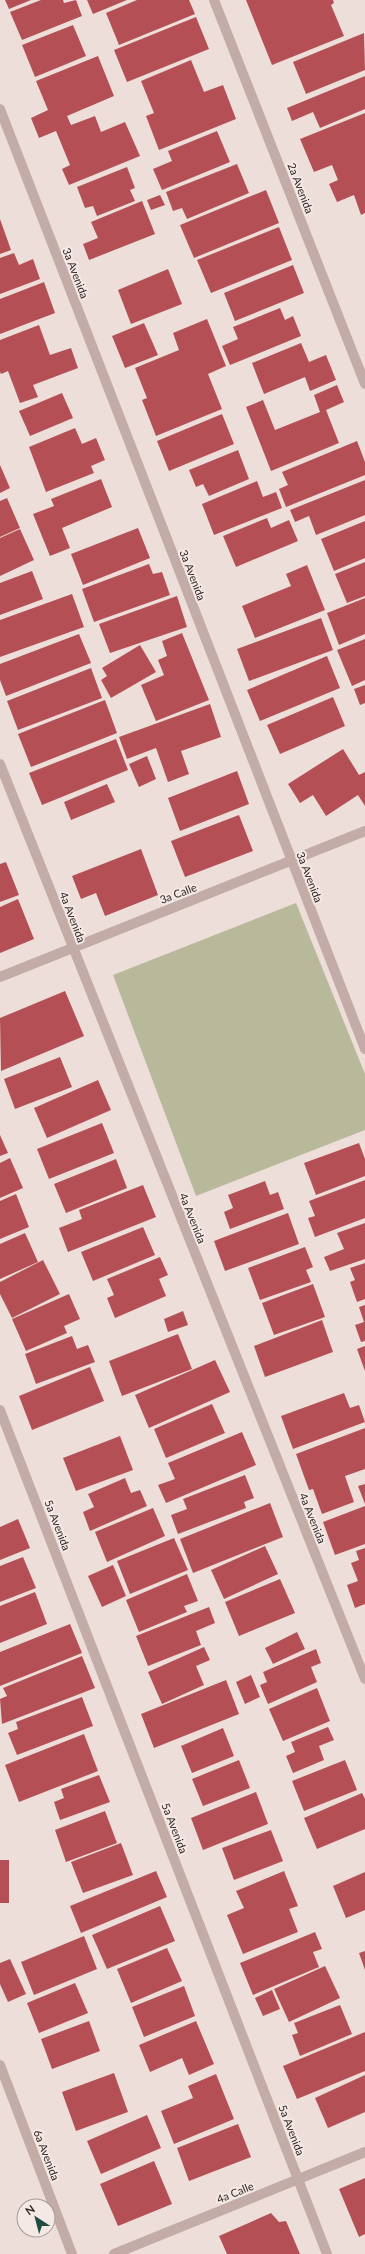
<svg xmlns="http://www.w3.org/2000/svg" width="365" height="2254" font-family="Lato,sans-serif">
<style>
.green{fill:#b8b99b}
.building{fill:#b45055}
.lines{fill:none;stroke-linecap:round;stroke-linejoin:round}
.street{stroke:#c3aba7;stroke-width:10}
.labels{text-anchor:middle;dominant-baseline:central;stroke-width:4;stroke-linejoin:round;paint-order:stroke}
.street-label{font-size:11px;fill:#312626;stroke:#f5e9e5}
</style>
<rect width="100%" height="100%" fill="#edded9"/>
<path class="green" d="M296 903 365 1074V1130L196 1196 113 975Z"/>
<g class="building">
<path d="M5 0H31L9 9Z"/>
<path d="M41 0H63L64 3 76 0 82 16 22 40 10 12Z"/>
<path d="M87 0H127L93 14Z"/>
<path d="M137 0H189L195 14 119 45 106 13Z"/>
<path d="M246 0H333L334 3 331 5 344 36 272 65Z"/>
<path d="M196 17 209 49 127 82 114 50Z"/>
<path d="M73 25 86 56 35 77 22 45Z"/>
<path d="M364 33 365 70 306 94 293 62Z"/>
<path d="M98 56 114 96 67 116 71 125 95 116 101 132 125 122 140 156 69 185 62 169 70 165 56 131 39 138 31 118 48 110 36 81Z"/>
<path d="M191 60 204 92 223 85 236 119 159 150 146 116 154 113 141 81Z"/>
<path d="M365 76V109L320 128 313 112 292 121 287 108Z"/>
<path d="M365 113V213L361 215 354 195 337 202 329 184 338 180 332 165 314 172 300 139Z"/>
<path d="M217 131 230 162 162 190 153 169 172 161 168 151Z"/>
<path d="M237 164 249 193 187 219 182 208 173 211 166 192Z"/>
<path d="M127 167 135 188 130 190 135 201 97 216 93 206 85 208 77 187Z"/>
<path d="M266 190 279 223 194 258 180 225Z"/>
<path d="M160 195 165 205 151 210 147 200Z"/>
<path d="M142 201 155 234 89 260 83 244 98 238 91 222Z"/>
<path d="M0 219 11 250 0 254Z"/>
<path d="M279 227 292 260 211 293 197 260Z"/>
<path d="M14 253 19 265 33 259 40 279 0 294V258Z"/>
<path d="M293 265 304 293 235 321 224 293Z"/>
<path d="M168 269 182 304 131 324 118 290Z"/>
<path d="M44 282 55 313 0 334V299Z"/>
<path d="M280 308 285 320 293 316 301 336 230 365 222 346 238 339 233 327Z"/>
<path d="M207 319 226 366 208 374 222 409 156 436 142 400 147 398 135 368 179 350 173 333Z"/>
<path d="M144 323 158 355 125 368 112 336Z"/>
<path d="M39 325 50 355 71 348 78 368 33 385 38 397 20 403 8 371 1 374 0 372V340Z"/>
<path d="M301 343 309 362 326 355 336 380 310 391 305 377 264 394 252 363Z"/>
<path d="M337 385 344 402 326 410 339 443 271 471 246 407 263 400 275 430 320 412 314 395Z"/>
<path d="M62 393 73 418 30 436 19 411Z"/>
<path d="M222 414 234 444 169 471 157 441Z"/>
<path d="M75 428 82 444 96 438 105 460 91 466 94 473 46 492 29 447Z"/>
<path d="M357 441 365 462V475L286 507 279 489 288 485 282 472Z"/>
<path d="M238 450 249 479 209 496 203 484 196 487 189 470Z"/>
<path d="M0 465 10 488 0 493Z"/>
<path d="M101 479 112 507 62 528 70 548 50 556 33 514 54 506 51 499Z"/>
<path d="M365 480V515L316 535 309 516 295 522 290 510Z"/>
<path d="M257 481 263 497 276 492 282 508 214 535 202 504Z"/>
<path d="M7 498 20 528 0 537V501Z"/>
<path d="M267 518 271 528 289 520 298 541 236 567 223 536Z"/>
<path d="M365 521V558L334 571 321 539Z"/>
<path d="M138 528 150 558 83 585 71 554Z"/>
<path d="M20 529 34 560 0 576V538Z"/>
<path d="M365 562V596L347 603 335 574Z"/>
<path d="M149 564 153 574 162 572 170 595 94 622 82 589Z"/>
<path d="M307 565 325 610 255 638 242 606 291 586 286 574Z"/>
<path d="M32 571 43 599 0 615V583Z"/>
<path d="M72 594 84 627 0 657V620Z"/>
<path d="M177 596 187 627 110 653 99 624Z"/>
<path d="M365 598V634L339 645 327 613Z"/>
<path d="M321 618 333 650 249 681 237 649Z"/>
<path d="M182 633 209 700 156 721 141 685 164 675 158 660 167 656 162 641Z"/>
<path d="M79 634 91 663 6 696 0 680V664Z"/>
<path d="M365 639V680L352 686 337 650Z"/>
<path d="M140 645 156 672 111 698 101 680 107 676 102 668Z"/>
<path d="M327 656 340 688 260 721 247 690Z"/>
<path d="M91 668 102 698 18 730 7 701Z"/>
<path d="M365 685V703L360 705 354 689Z"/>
<path d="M333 697 345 726 280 754 267 725Z"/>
<path d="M105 700 117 733 31 767 18 734Z"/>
<path d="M210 704 221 737 181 751 189 774 168 782 156 748 127 759 119 737Z"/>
<path d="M116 739 128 770 42 805 29 773Z"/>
<path d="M343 749 359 775 365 772V806L358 795 326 816 313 795 300 803 288 784Z"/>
<path d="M147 756 156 779 139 787 129 764Z"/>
<path d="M237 771 249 804 180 831 168 798Z"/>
<path d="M107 784 115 802 71 820 64 802Z"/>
<path d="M239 815 253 851 185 877 171 841Z"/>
<path d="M141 849 158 895 105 916 96 893 81 899 72 876Z"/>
<path d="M6 862 19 895 0 902V864Z"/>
<path d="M18 899 34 939 0 953V907Z"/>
<path d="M65 991 84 1036 1 1071 0 1018Z"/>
<path d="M60 1057 72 1087 15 1109 4 1079Z"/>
<path d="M98 1080 111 1110 47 1138 34 1108Z"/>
<path d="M102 1123 114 1153 49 1179 37 1149Z"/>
<path d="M0 1135 8 1153 0 1156Z"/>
<path d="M359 1143 365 1159V1176L316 1195 304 1163Z"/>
<path d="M10 1158 23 1188 0 1198V1163Z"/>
<path d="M116 1159 127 1188 66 1213 54 1184Z"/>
<path d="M365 1180V1218L315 1237 308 1218 315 1216 309 1201Z"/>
<path d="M265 1181 270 1195 278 1192 284 1209 230 1229 224 1212 233 1208 228 1195Z"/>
<path d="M143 1185 156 1217 68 1252 59 1228 82 1219 79 1210Z"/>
<path d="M16 1194 29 1227 0 1239V1201Z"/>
<path d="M288 1213 299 1244 225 1271 214 1241Z"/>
<path d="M365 1223V1259L330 1271 324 1257 344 1249 337 1233Z"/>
<path d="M143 1227 155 1255 93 1281 81 1252Z"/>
<path d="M25 1233 38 1262 0 1279V1244Z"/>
<path d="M305 1247 313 1267 306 1270 311 1282 260 1300 248 1268Z"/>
<path d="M160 1257 168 1275 159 1279 166 1296 115 1318 107 1298 114 1295 107 1279Z"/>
<path d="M43 1260 60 1294 12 1318 0 1294V1282Z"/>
<path d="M365 1263V1299L357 1302 350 1282 355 1280 350 1268Z"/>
<path d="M313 1284 325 1317 274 1335 262 1303Z"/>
<path d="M69 1294 80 1319 64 1326 67 1333 26 1351 12 1319Z"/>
<path d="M365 1305V1341L361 1342 355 1325 364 1322 359 1307Z"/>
<path d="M183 1311 188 1325 168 1332 164 1319Z"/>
<path d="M322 1320 333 1352 265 1377 254 1346Z"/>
<path d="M178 1334 192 1369 122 1396 109 1361Z"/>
<path d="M72 1336 77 1349 88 1345 95 1362 36 1384 25 1354Z"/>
<path d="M365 1346V1371L357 1349Z"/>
<path d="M215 1360 230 1392 149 1428 135 1395Z"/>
<path d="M90 1367 104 1401 32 1430 19 1396Z"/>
<path d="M344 1393 350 1408 359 1405 365 1422 293 1449 281 1416Z"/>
<path d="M212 1404 225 1433 166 1458 154 1429Z"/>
<path d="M365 1428V1469L345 1476 354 1502 322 1514 313 1489 309 1490 296 1454Z"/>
<path d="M242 1432 256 1465 166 1503 158 1485 175 1479 168 1463Z"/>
<path d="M120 1436 133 1470 76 1491 63 1458Z"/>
<path d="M245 1475 254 1498 244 1502 246 1508 178 1534 171 1515 187 1509 183 1499Z"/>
<path d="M125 1478 131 1493 140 1490 147 1506 90 1531 83 1512 94 1507 88 1494Z"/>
<path d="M365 1484V1504L358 1486Z"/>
<path d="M270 1503 283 1537 193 1573 180 1539Z"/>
<path d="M365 1506V1544L335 1555 323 1522Z"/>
<path d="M153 1508 165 1536 107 1562 95 1532Z"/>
<path d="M18 1519 30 1548 0 1560V1527Z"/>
<path d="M174 1538 188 1570 130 1594 117 1561Z"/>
<path d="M265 1546 278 1574 224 1599 211 1570Z"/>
<path d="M365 1548V1604L355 1608 347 1585 358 1581 351 1563 359 1560 356 1551Z"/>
<path d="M23 1557 36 1588 0 1602V1566Z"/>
<path d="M113 1565 126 1596 102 1607 88 1576Z"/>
<path d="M187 1574 198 1601 184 1606 187 1612 139 1632 126 1600Z"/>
<path d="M280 1579 295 1613 239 1636 225 1602Z"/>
<path d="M35 1592 47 1624 0 1643V1606Z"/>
<path d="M209 1607 215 1623 196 1631 201 1645 148 1666 136 1636Z"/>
<path d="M70 1624 82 1653 0 1686V1652Z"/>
<path d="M297 1632 305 1649 273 1664 265 1648Z"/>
<path d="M204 1647 210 1660 196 1666 204 1685 162 1704 148 1672Z"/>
<path d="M316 1649 321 1663 311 1667 317 1682 268 1704 260 1685 267 1682 263 1672Z"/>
<path d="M82 1656 95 1688 2 1724 0 1699 7 1696 3 1688Z"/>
<path d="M251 1675 260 1697 245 1704 236 1682Z"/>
<path d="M226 1680 239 1714 154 1748 141 1714Z"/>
<path d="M317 1688 330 1721 283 1741 269 1709Z"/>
<path d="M82 1697 93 1726 17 1755 8 1733 18 1729 16 1722Z"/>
<path d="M328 1727 334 1740 319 1746 324 1760 293 1773 286 1756 295 1752 291 1742Z"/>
<path d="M223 1728 234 1756 192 1773 181 1746Z"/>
<path d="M84 1734 98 1771 19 1802 5 1765Z"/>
<path d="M239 1760 250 1788 203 1806 192 1779Z"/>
<path d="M345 1760 357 1790 304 1811 292 1781Z"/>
<path d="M99 1775 110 1802 60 1820 54 1802 64 1798 61 1789Z"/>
<path d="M256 1792 268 1824 203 1850 191 1818Z"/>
<path d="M362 1793 365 1799V1829L317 1849 304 1818Z"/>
<path d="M105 1811 117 1843 66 1862 55 1830Z"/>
<path d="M271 1830 283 1861 234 1880 222 1848Z"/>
<path d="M121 1843 133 1875 83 1893 71 1862Z"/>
<rect x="0" y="1860" width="9" height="43"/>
<path d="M156 1871 167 1897 81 1933 70 1906Z"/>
<path d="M284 1871 298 1906 289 1909 298 1932 243 1954 227 1915 244 1908 236 1891Z"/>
<path d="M365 1872V1910L346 1918 333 1886Z"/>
<path d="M160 1906 175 1941 107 1969 92 1935Z"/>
<path d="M315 1932 322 1949 313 1952 319 1967 253 1995 240 1963Z"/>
<path d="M84 1936 97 1969 34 1995 21 1962Z"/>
<path d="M167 1948 182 1981 131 2003 117 1969Z"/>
<path d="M365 1951V1970L359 1953Z"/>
<path d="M10 1959 26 1994 8 2002 0 1984V1963Z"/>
<path d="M325 1966 340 1998 289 2022 274 1989Z"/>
<path d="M75 1983 88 2013 39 2033 27 2003Z"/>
<path d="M184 1986 195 2016 144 2037 132 2007Z"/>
<path d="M272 1990 280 2009 263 2016 255 1998Z"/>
<path d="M340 2005 352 2034 300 2056 292 2035 298 2033 294 2023Z"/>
<path d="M89 2021 100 2051 52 2069 41 2039Z"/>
<path d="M196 2021 214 2064 189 2075 182 2058 150 2072 139 2045Z"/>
<path d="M365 2032V2071L297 2099 283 2066Z"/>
<path d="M114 2073 128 2112 76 2131 62 2092Z"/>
<path d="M216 2074 234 2119 174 2144 161 2111 193 2098 188 2086Z"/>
<path d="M365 2075V2112L328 2128 315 2098Z"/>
<path d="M147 2115 161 2148 101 2174 87 2141Z"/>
<path d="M238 2124 251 2157 189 2181 177 2148Z"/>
<path d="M154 2161 172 2204 118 2226 100 2184Z"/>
<path d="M365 2178V2234L359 2237 339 2189Z"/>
<path d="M271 2213 279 2222 286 2221 300 2254H227L219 2236Z"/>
</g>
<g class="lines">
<g class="street">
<path d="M214 0 365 384"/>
<path d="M0 109 365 1049"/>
<path d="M0 764 365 1679"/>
<path d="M0 977 365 831"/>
<path d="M0 1410 327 2254"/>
<path d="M0 2065 72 2254"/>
<path d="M114 2254 365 2152"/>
</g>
</g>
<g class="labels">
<g class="street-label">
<text transform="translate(301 188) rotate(69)">2a Avenida</text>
<text transform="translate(76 273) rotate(69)">3a Avenida</text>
<text transform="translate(193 575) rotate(69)">3a Avenida</text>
<text transform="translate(310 877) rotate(69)">3a Avenida</text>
<text transform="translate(178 893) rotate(-21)">3a Calle</text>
<text transform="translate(73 917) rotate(69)">4a Avenida</text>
<text transform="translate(193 1218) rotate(68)">4a Avenida</text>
<text transform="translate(313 1518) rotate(68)">4a Avenida</text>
<text transform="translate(58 1525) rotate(69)">5a Avenida</text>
<text transform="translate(175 1828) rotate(69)">5a Avenida</text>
<text transform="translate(292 2130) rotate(69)">5a Avenida</text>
<text transform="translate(47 2155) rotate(69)">6a Avenida</text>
<text transform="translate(235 2192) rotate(-22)">4a Calle</text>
</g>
</g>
<g transform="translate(36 2218) rotate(324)"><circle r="19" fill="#f5e9e5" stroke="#a79b99"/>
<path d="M0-3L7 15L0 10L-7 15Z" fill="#224c42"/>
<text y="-6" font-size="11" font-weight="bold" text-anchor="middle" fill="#312626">N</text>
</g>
</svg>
